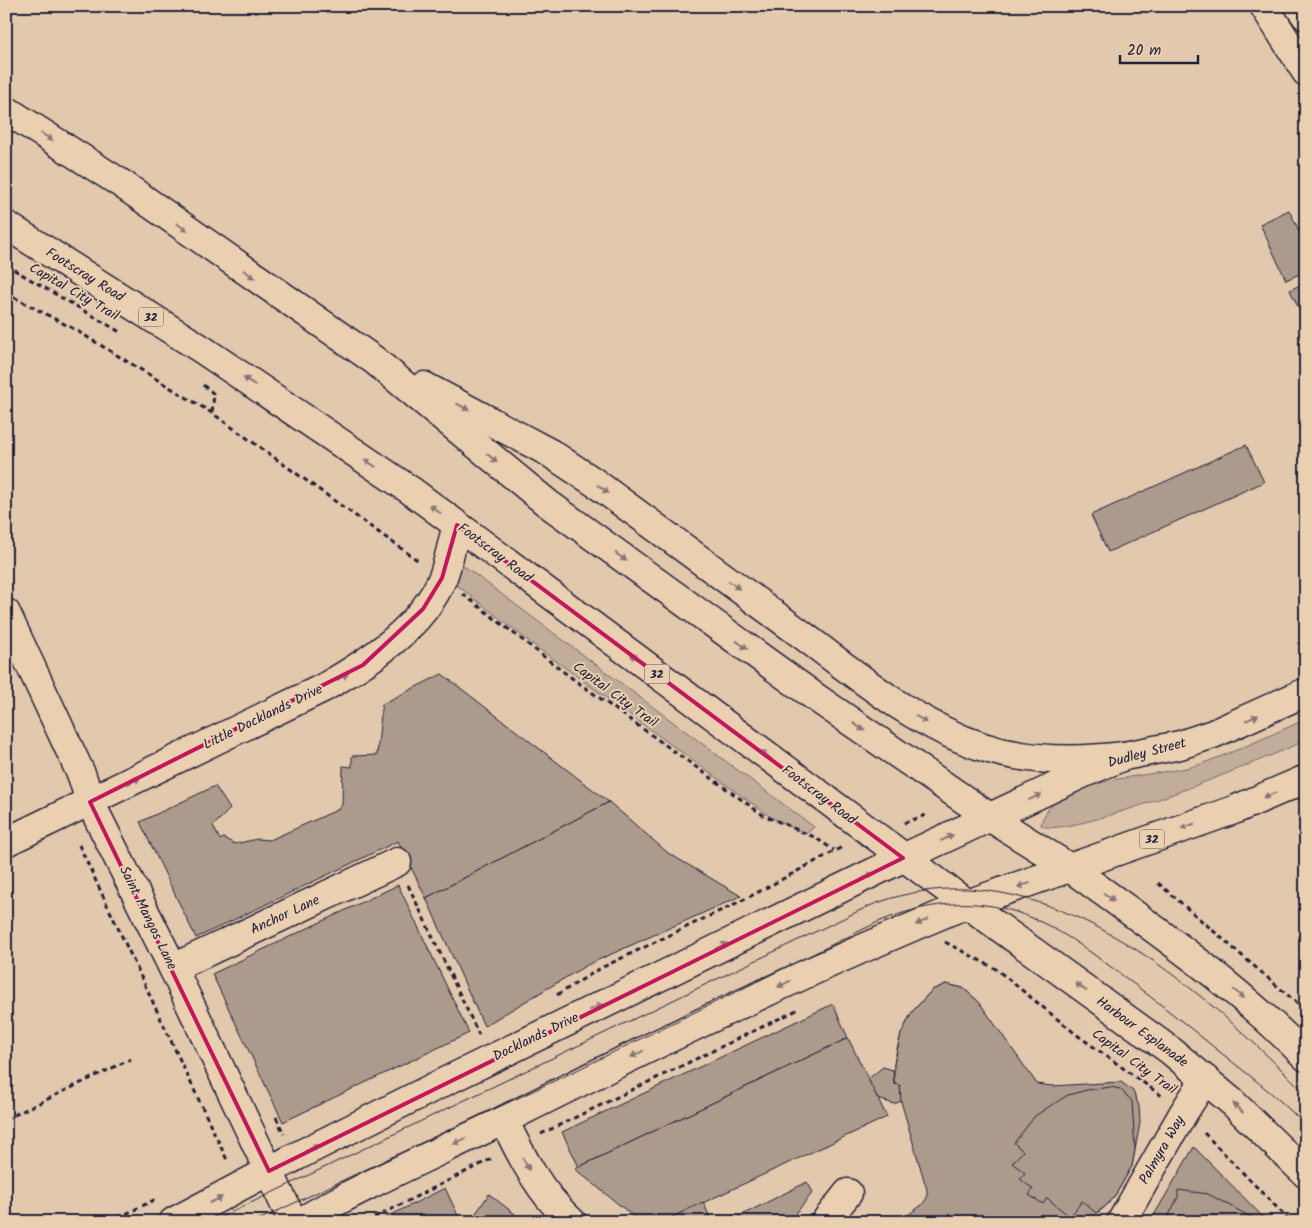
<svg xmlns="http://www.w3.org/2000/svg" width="1312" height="1228" font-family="Kalam,sans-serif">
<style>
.green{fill:#c2ad9a;stroke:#72686a}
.building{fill:#ac9a8c;stroke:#22223b}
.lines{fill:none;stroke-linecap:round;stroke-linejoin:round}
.minor-casing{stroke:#22223b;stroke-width:31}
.major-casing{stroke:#22223b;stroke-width:31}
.highway-casing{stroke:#22223b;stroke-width:31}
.path{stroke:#22223b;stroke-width:3;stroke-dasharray:5 4;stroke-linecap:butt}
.minor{stroke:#eacfb1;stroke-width:28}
.major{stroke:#eacfb1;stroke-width:28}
.highway{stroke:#eacfb1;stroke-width:28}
.tram{stroke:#22223b;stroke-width:1}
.oneway{fill:#867876}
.marked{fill:none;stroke:#c2185b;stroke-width:4;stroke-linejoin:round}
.labels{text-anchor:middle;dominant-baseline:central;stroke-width:4;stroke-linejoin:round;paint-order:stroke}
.shield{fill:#eacfb1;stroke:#5e565e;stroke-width:1}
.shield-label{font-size:12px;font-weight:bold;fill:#22223b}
.street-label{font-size:14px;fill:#22223b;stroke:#eacfb1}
</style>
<rect width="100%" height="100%" fill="#e2c8ac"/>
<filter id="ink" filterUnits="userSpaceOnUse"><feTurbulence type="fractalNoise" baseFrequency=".02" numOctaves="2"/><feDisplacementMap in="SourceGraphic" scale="10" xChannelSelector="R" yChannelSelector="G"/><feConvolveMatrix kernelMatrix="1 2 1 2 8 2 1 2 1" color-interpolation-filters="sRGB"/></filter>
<g filter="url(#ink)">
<g class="green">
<path d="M461 564 814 827 806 834 772 818 531 643 453 582Z"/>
<path d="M1306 719V740C1273 756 1063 843 1041 825 1052 774 1161 778 1201 764 1237 751 1271 735 1306 719Z"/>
</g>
<g class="building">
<path d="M1289 210 1306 245V271L1286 280 1260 224Z"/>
<path d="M1306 282V324L1290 290Z"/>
<path d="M1246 445 1264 482 1108 552 1091 515Z"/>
<path d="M442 674 609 802 426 898 398 841 196 938 140 822 215 786 230 809 213 826 220 840 223 838 235 844 257 839 270 840 337 810 342 805 343 766 352 767V756L377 755 382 704Z"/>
<path d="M609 802 668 853 741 896 587 965 484 1026 426 898Z"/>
<path d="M398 885 469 1033 283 1122 212 974Z"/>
<path d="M946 984 963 988 979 1002 997 1033 1003 1050 1005 1086 1000 1103H992V1121H979L978 1129 964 1130 963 1124 952 1125V1129H937V1125L909 1122V1099L900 1098V1085L894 1084V1064L897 1049 901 1034 912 1012 932 990Z"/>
<path d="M946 984 963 988 979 1002 1037 1084 1052 1086 1121 1082 1133 1091 1139 1106 1140 1123 1132 1166 1116 1194 1106 1206 1086 1222H898L922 1205 927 1198V1190L900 1098V1085L894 1084V1064L901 1034 912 1012 932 990Z"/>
<path d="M833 1004 848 1038 579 1167 562 1132Z"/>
<path d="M848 1038 887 1117 662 1222H636L633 1216 575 1169Z"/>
<path d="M883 1067 893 1070 894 1084 900 1085 901 1101 894 1104 878 1099 868 1079Z"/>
<path d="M1111 1087 1120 1089 1132 1101 1135 1150 1132 1166 1116 1194 1106 1206 1096 1213 1082 1201 1070 1217 1047 1198 1043 1204 1029 1195 1033 1189 1020 1179 1025 1173 1012 1163 1023 1151 1014 1143 1035 1116 1050 1106 1068 1095 1087 1090Z"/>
<path d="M1194 1147 1268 1222H1150Z"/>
<path d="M807 1182 813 1192 789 1222H728Z"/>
<path d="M445 1188 461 1222H377Z"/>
<path d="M1178 1190 1208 1194 1260 1222H1178L1168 1217 1178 1197Z"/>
<path d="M489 1194 525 1222H470Z"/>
<path d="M703 1202 712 1222H662Z"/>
</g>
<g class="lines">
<g class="minor-casing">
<g id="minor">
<path d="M6 613 82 776 90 802 173 968 293 1222"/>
<path d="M6 842 323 688C367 663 423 627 443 577 449 561 452 542 457 525"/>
<path d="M1070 868C1152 927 1235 984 1306 1057"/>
<path d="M173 968 397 862"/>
<path d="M504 1120C522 1158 540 1193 572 1222"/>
<path d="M173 1222 297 1156 442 1083 903 858"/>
<path d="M300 1222C365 1184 435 1154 502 1121 655 1044 809 969 967 904L1171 1051 1232 1102 1306 1174"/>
<path d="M825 1222 848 1193"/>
<path d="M1121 1222 1184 1112 1205 1079"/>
</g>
</g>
<g class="major-casing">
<g id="major">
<path d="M6 110 122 184 374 360 547 503 818 699 991 818 1070 868"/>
<path d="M6 225 203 350 410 490 967 904 1234 810 1306 779"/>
<path d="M424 386 550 453 594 482C663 533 732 584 801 634 858 676 914 724 983 747 1029 762 1076 762 1124 756"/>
<path d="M903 858 1084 773 1124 756 1180 745 1213 734 1306 692"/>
</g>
</g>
<g class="highway-casing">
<g id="highway">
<path d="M1264 6 1306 72"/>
<path d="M1299 6 1306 16"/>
</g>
</g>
<g class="path">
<path d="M6 265 120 332"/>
<path d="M6 293 74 329 212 413 420 562"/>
<path d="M203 385 214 394 212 413"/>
<path d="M463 594 569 676 763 815 814 837 834 850"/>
<path d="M904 823 926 815"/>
<path d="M79 845 228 1162"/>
<path d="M1158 883 1306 1011"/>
<path d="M408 885 479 1035"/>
<path d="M945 942 996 969 1077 1035 1162 1096"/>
<path d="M557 995 601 968 749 897 844 846"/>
<path d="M276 1117 284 1134"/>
<path d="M6 1119 131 1059"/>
<path d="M1204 1133 1291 1222"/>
<path d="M541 1134 799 1009"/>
<path d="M110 1222 158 1198"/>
<path d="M366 1222 493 1158"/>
</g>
<use href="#minor" class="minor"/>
<use href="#major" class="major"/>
<use href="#highway" class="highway"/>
<g class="tram">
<path d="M211 1222 867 907C1033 837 1198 984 1306 1094"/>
<path d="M254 1222 571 1073 876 923C915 906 959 898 1002 908 1044 918 1077 942 1111 967 1145 992 1178 1018 1210 1044 1243 1071 1277 1095 1306 1126"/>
</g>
</g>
<defs><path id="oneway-solid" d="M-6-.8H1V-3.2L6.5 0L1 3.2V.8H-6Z" transform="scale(1.25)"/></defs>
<g class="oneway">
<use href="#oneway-solid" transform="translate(47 137) rotate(33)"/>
<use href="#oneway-solid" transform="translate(182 227) rotate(35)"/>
<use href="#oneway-solid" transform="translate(249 274) rotate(35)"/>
<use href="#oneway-solid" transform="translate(249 381) rotate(-146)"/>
<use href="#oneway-solid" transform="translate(463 407) rotate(28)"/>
<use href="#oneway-solid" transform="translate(492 458) rotate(40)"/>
<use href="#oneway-solid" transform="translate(370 463) rotate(-146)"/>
<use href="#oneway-solid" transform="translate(603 489) rotate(37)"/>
<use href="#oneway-solid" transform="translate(435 509) rotate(-143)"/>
<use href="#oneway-solid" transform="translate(621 557) rotate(36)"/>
<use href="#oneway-solid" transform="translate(734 585) rotate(36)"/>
<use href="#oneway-solid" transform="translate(742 645) rotate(36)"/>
<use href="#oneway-solid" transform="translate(636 658) rotate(-143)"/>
<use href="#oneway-solid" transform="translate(342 677) rotate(-29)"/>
<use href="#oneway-solid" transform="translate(1252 718) rotate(-23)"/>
<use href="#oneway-solid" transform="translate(921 719) rotate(30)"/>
<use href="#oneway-solid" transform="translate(859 727) rotate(34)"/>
<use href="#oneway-solid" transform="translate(766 755) rotate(-143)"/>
<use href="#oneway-solid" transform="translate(134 781) rotate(-26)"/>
<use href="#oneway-solid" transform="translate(1270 795) rotate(157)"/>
<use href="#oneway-solid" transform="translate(1035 797) rotate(-26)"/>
<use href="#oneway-solid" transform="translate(1188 826) rotate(161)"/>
<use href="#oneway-solid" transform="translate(947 838) rotate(-25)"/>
<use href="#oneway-solid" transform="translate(868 876) rotate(-26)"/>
<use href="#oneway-solid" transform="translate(1024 885) rotate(162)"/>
<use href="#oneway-solid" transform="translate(1109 897) rotate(36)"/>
<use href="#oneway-solid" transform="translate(922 922) rotate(157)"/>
<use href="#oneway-solid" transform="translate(721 946) rotate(-26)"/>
<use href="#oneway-solid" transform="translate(784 984) rotate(154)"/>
<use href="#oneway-solid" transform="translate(1081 987) rotate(-144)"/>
<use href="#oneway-solid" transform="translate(1239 994) rotate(39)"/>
<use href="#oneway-solid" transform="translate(596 1007) rotate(-26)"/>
<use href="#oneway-solid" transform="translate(637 1054) rotate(154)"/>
<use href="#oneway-solid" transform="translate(1238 1108) rotate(-136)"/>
<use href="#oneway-solid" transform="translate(460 1141) rotate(154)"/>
<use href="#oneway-solid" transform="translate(312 1148) rotate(-27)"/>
<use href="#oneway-solid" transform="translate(526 1164) rotate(61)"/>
<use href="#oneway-solid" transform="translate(216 1200) rotate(-25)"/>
</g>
</g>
<path class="marked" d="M457 525 903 858 269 1171 90 802 363 665 423 609 442 578Z"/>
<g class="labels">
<g class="shield">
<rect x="138.5" y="307.5" width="25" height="19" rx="4"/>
<rect x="644.5" y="664.5" width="25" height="19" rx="4"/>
<rect x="1139.5" y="829.5" width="25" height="19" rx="4"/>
</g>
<g class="shield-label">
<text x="151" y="317">32</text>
<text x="657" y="674">32</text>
<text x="1152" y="839">32</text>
</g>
<g class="street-label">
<text transform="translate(85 275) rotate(32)">Footscray Road</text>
<text transform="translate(74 292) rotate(30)">Capital City Trail</text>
<text transform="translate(495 553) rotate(37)">Footscray Road</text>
<text transform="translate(615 695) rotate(36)">Capital City Trail</text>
<text transform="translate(263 717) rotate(-26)">Little Docklands Drive</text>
<text transform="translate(1147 753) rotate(-15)">Dudley Street</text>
<text transform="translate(819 795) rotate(37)">Footscray Road</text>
<text transform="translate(285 915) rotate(-25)">Anchor Lane</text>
<text transform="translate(148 918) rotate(64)">Saint Mangos Lane</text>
<text transform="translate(1142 1032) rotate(36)">Harbour Esplanade</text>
<text transform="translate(536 1037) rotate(-26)">Docklands Drive</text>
<text transform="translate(1134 1062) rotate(36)">Capital City Trail</text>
<text transform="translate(1162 1150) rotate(-60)">Palmyra Way</text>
</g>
</g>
<rect width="1312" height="1228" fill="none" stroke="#eacfb1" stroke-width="25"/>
<rect x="12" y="12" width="1287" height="1203" fill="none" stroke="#22223b" stroke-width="2" filter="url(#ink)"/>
<path d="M1120 55v8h78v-8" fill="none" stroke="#22223b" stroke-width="2.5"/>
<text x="1127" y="55" font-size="15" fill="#22223b" stroke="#eacfb1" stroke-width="4" paint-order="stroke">20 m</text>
</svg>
